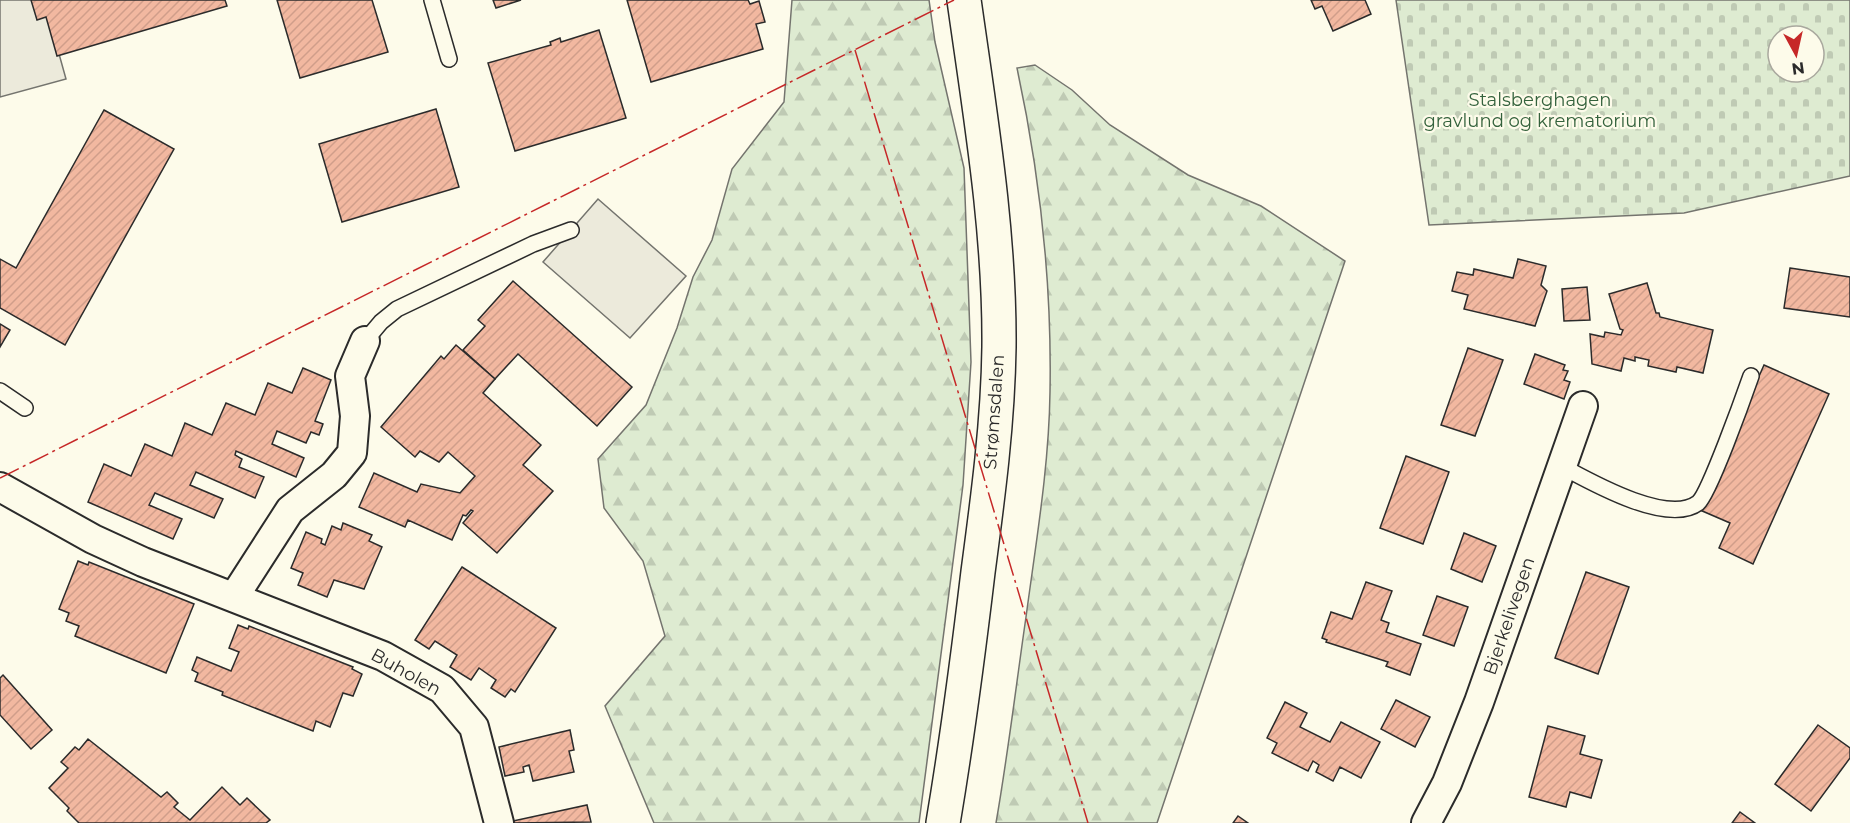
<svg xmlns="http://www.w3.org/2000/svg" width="1850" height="823" font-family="Montserrat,sans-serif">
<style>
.forest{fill:url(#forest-firs);stroke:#74746e;stroke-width:1.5}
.cemetery{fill:url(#cemetery-stones);stroke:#74746e;stroke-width:1.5;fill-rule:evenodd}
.parking{fill:#eceadb;stroke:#74746e;stroke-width:1.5}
.building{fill:url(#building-hatch);stroke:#2b2b2b;stroke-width:1.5}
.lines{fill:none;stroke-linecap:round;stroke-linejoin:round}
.lane-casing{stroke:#2b2b2b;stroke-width:18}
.street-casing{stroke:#2b2b2b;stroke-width:32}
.secondary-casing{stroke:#2b2b2b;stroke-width:36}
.lane{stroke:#fdfbea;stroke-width:15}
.street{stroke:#fdfbea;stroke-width:28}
.secondary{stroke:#fdfbea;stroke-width:33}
.power{stroke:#c62828;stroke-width:1.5;stroke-dasharray:21 4.5 3 4.5;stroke-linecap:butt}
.labels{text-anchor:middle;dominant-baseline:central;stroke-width:4.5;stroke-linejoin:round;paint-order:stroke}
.park-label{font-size:18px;fill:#34623c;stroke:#fdfbea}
.street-label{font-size:18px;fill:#2b2b2b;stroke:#fdfbea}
</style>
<defs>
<pattern id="forest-firs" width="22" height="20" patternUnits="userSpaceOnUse" patternTransform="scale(1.5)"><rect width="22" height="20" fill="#deebd1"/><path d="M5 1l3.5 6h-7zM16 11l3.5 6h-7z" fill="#bfcab4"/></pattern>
<pattern id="cemetery-stones" width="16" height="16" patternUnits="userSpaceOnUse" patternTransform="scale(1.5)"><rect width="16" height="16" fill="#deebd1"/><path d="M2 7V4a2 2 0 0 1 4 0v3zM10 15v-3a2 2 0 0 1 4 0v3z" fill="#bfcab4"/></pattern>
<pattern id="building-hatch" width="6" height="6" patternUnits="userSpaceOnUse" patternTransform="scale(1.5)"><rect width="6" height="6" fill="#f2b8a0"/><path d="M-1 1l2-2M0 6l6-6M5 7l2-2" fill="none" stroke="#d09e8a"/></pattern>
</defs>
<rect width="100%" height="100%" fill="#fdfbea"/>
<g class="forest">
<path d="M792 0H929L935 42 964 168 971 362 963 485 919 823H654L605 706 665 636 643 561 604 508 598 459 646 405 677 328 693 277 712 240 732 169 784 102Z"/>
<path d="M1035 65 1072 90 1110 125 1188 175 1261 206 1345 261 1157 823H996C1008 754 1016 686 1026 617 1036 542 1049 467 1050 392 1052 282 1040 175 1017 68Z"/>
</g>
<path class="cemetery" d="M1396 0H1850V176L1684 213 1429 225ZM1778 36H1814V72H1778Z"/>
<g class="parking">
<path d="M0 0H44L66 79 0 97Z"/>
<path d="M598 199 686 276 630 338 543 262Z"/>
</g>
<g class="building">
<path d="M31 0H225L227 6 57 56 46 17 37 20Z"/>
<path d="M277 0H372L388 52 300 78Z"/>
<path d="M493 0H521L496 8Z"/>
<path d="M627 0H748L750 4 759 1 765 22 756 24 763 49 651 82Z"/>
<path d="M1311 0H1365L1371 14 1333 31 1322 6 1315 9Z"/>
<path d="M599 30 626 118 515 151 488 63 551 45 550 42 560 38 561 42Z"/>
<path d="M436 109 459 187 342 222 319 144Z"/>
<path d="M104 110 174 149 65 345 0 308V259L16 268Z"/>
<path d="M1518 259 1546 266 1541 285 1547 291 1535 326 1464 309 1468 295 1452 291 1457 272 1473 275 1474 269 1513 278Z"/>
<path d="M1790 268 1850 277V317L1784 308Z"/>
<path d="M513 281 632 387 597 426 518 354 495 379 463 350 485 326 478 320Z"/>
<path d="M1647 283 1656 313H1659L1660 317 1713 330 1703 373 1677 367 1676 372 1648 366 1649 360 1635 357V361L1624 358 1621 371 1592 364 1590 334 1604 337 1605 332 1621 335 1623 330 1620 329 1609 294Z"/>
<path d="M1587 287 1590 320 1564 321 1562 289Z"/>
<path d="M0 324 10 330 0 347Z"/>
<path d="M456 345 495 379 483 393 541 445 523 465 553 491 497 553 463 523 473 511 471 510 466 516 463 515 452 540 408 520 405 527 359 507 374 473 417 492 421 484 460 493 475 476 448 452 439 462 420 451 415 457 381 427 441 356 444 359Z"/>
<path d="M1468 348 1503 360 1475 436 1441 425Z"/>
<path d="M1535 354 1565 365 1563 370 1568 371 1564 380 1570 382 1564 399 1524 384Z"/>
<path d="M1764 365 1829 394 1753 564 1719 548 1730 523 1700 510Z"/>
<path d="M303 368 331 380 315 421 323 424 319 435 311 432 306 443 277 431 272 444 304 458 296 477 236 451 235 455 242 459 239 467 264 477 255 498 196 472 190 485 223 499 214 518 155 493 149 505 182 519 173 539 88 502 104 464 131 476 145 444 172 456 185 423 212 435 226 403 255 415 268 383 292 393Z"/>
<path d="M1406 456 1449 472 1423 544 1380 528Z"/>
<path d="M343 523 372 535 369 541 382 547 364 589 334 580 327 597 298 585 303 573 291 568 306 532 322 539 321 543 325 545 332 526 341 530Z"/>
<path d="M1464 533 1496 546 1482 582 1451 569Z"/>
<path d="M78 561 88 565 89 562 194 604 166 673 75 636 79 626 66 621 69 613 59 609Z"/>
<path d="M462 567 556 628 515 692 511 689 505 697 491 688 496 680 479 668 471 680 450 667 457 655 435 641 429 649 415 640Z"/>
<path d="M1586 572 1629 587 1598 674 1555 658Z"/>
<path d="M1366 582 1392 591 1381 620 1389 623 1386 632 1421 644 1410 675 1386 666 1388 662 1326 642 1327 640 1322 638 1331 612 1352 619Z"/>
<path d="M1437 596 1468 607 1454 646 1423 635Z"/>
<path d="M238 625 248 629 249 626 353 667 352 669 362 674 353 696 343 693 330 727 316 721 313 731 222 695 223 692 195 681 198 673 192 670 197 657 231 671 239 652 229 648Z"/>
<path d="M3 675 52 730 31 749 0 715V678Z"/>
<path d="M1396 700 1430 717 1415 747 1381 729Z"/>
<path d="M1285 702 1307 713 1300 727 1330 742 1341 722 1380 742 1361 778 1340 767 1333 781 1316 772 1319 765 1313 761 1308 771 1272 753 1277 743 1267 738Z"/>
<path d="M1818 725 1850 748V758L1811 811 1775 784Z"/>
<path d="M1548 726 1585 736 1580 754 1602 760 1591 798 1570 792 1566 807 1529 797Z"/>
<path d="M570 730 574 750 569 751 574 772 533 781 529 765 523 767 524 772 505 776 499 747Z"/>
<path d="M88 739 161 797 167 792 178 803 174 807 190 820 222 787 240 805 247 798 270 820 266 823H79L67 811 69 808 49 788 68 768 61 762 75 747 79 750Z"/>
<path d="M587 805 591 822 514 823 513 821Z"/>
<path d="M1740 812 1755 823H1732Z"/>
<path d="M1238 816 1248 823H1233Z"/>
</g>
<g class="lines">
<g class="lane-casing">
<g id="lane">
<path d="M432 0 449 59"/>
<path d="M365 341 381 322 397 309 533 244 571 230"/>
<path d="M0 391 25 408"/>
<path d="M1561 466C1589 481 1667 526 1698 503 1709 494 1744 396 1751 376"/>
</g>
</g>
<g class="street-casing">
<g id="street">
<path d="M0 487 93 539 143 562 383 656 442 689 474 727 499 823"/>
<path d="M234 597 290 510 334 475 352 453 355 416 350 376 365 341"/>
<path d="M1426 823 1447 783 1479 702 1583 406"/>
</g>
</g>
<g class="secondary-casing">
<path id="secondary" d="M943 823C957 740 968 656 978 572 988 497 998 422 999 347 1000 231 980 114 964 0"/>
</g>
<use href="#lane" class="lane"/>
<use href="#street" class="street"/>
<use href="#secondary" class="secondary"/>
<g class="power">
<path d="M855 50 1088 823"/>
<path d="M0 478 954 0"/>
</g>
</g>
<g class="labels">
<g class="park-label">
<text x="1540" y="100">Stalsberghagen<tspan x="1540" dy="21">gravlund og krematorium</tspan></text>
</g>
<g class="street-label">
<text transform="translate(994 412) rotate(-86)">Strømsdalen</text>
<text transform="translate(1509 616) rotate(-71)">Bjerkelivegen</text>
<text transform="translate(406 672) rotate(29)">Buholen</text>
</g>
</g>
<g transform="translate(1796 54) rotate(172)"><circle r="28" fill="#fdfbea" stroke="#a9a89e" stroke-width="1.5"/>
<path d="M0-4.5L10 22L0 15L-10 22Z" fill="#c62828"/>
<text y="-9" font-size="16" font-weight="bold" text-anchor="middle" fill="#2b2b2b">N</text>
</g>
</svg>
